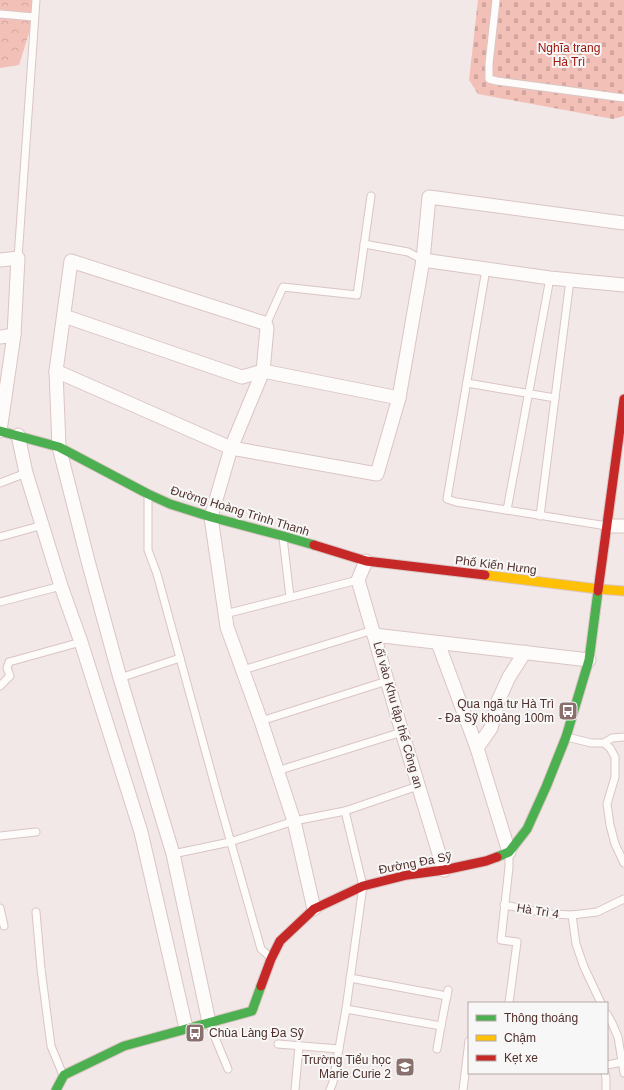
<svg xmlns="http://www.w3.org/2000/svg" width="624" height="1090" font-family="Helvetica,sans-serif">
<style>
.cemetery{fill:url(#cemetery-stones)}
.park{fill:url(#park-crowns)}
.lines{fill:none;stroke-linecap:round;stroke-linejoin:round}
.lane-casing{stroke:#dac5c3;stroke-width:9}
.street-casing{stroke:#dac5c3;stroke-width:15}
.fast-casing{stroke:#dac5c3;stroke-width:11}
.slow-casing{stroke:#dac5c3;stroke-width:11}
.jam-casing{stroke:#dac5c3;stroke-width:11}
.lane{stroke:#fdfcfb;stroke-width:7}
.street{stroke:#fdfcfb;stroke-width:13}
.fast{stroke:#4caf50;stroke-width:9}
.slow{stroke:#ffc107;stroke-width:9}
.jam{stroke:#c62828;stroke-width:9}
.labels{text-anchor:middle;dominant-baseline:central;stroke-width:4;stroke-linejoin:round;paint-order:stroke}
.park-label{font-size:12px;fill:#a0150c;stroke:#f7f7f7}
.street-label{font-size:12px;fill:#512f2a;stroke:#f7f7f7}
.poi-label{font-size:12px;fill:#512f2a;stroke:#f7f7f7;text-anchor:end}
</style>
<defs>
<pattern id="cemetery-stones" width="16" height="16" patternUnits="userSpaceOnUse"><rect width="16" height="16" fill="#f3c0b8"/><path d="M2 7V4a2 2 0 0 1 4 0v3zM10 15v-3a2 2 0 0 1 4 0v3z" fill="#d2a59e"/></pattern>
<pattern id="park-crowns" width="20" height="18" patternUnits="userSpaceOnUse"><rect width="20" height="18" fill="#f3c0b8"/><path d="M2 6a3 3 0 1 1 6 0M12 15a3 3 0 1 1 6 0" fill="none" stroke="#d2a59e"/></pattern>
</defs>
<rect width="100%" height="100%" fill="#f2e8e7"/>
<path class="cemetery" d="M478 0H624V116L613 119 478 94 469 80Z"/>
<path class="park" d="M0 0H36L34 17 19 65 0 68Z"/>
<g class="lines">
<g class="lane-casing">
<g id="lane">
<path d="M496 0 489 64V79L497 81 624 98"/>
<path d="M0 14 34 17"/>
<path d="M364 244 408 252 423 260"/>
<path d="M18 258 36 0"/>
<path d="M486 269 447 499 456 502 607 526"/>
<path d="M266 325 283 287 357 295 371 196"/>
<path d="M467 383 555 398"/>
<path d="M0 483 26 473"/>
<path d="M148 495V550L157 574 218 797 261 949 270 957"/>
<path d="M507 510 550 278"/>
<path d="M540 516 570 280"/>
<path d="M0 537 43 525"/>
<path d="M283 538 290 597"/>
<path d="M0 602 61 586"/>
<path d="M225 614 358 580"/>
<path d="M243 670 373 630"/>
<path d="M120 678 180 658"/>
<path d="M0 686 10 676 7 668 9 662 81 642"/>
<path d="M261 721 387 681"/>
<path d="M567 737 591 743H604L610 748 615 757V777L607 804 610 825 615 844 624 863"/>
<path d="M604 743 612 738 624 737"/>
<path d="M277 771 402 732"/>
<path d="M0 836 36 832"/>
<path d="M173 854 230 842 294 821 345 811 418 786"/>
<path d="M504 905 551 914 572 915 597 912 624 899"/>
<path d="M0 908 4 926"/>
<path d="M36 912 41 969 51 1046 63 1075"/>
<path d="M572 915 576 944 584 967 601 1003"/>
<path d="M350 978 447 996"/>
<path d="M509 1003 517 942 501 940 509 867V854"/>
<path d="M346 1009 441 1026 437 1049"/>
<path d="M607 1014 612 1023 618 1037 624 1073"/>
<path d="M209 1023 228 1069"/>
<path d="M441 1026 448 990"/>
<path d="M278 1044 339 1049"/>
<path d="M607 1065 622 1062"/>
<path d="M605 1073 606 1078V1090"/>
<path d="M334 1074 347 1075"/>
<path d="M295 1090 299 1046"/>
<path d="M330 1090 333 1082 346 1009 363 886 345 811"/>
<path d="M463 1090 469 1041"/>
</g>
</g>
<g class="street-casing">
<g id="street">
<path d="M0 260 18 258 14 335 0 431"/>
<path d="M423 260 550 278 624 285"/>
<path d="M64 316 242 377 263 371 399 398"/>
<path d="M0 337 14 335"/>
<path d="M56 371 231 448 377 474 399 398 423 260 429 197 624 223"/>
<path d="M18 435 26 473 61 586 81 642 141 832 186 1028"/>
<path d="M607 526H624"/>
<path d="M366 561 358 580 402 732 444 870"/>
<path d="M374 635 589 660"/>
<path d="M438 643 477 748 509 852"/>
<path d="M477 748 491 728 498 701 509 677 525 652"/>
<path d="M209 1022 173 854 120 678 88 561 59 447 56 371 71 261 264 323 266 325 267 328 263 371 231 448 211 517 227 627 261 721 294 821 314 909"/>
</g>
</g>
<g class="fast-casing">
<g id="fast">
<path d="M0 431 59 447 148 494 170 504 211 517 283 536 314 545"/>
<path d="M497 857 509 852 527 829 546 787 566 737 589 660 598 591"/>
<path d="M56 1090 64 1075 124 1046 252 1011 261 986"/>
</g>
</g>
<g class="slow-casing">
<path id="slow" d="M485 575 598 589 624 591"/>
</g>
<g class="jam-casing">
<g id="jam">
<path d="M314 545 366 561 485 575"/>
<path d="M598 591 624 399"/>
<path d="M261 986 271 959 280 941 314 909 363 886 407 875 444 870 486 861 497 857"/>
</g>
</g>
<use href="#lane" class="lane"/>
<use href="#street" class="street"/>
<use href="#fast" class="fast"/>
<use href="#slow" class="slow"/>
<use href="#jam" class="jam"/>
</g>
<defs>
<g id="bus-square" transform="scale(1)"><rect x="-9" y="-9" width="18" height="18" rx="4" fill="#89706c" stroke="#f7f7f7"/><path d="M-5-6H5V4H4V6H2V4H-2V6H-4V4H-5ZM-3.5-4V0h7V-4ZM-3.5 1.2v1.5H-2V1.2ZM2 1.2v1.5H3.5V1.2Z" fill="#fff"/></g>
<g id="school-square" transform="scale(1)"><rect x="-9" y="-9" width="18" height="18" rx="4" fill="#89706c" stroke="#f7f7f7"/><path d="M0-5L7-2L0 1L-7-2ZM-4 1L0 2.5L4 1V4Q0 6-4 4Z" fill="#fff"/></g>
</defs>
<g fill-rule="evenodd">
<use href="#bus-square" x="568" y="711"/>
<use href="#bus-square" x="195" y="1033"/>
<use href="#school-square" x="405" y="1067"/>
</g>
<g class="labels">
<g class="park-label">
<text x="569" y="48">Nghĩa trang<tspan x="569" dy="14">Hà Trì</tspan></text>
</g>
<g class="street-label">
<text transform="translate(240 511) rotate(17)">Đường Hoàng Trình Thanh</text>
<text transform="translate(496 565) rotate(7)">Phố Kiến Hưng</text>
<text transform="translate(398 715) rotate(74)">Lối vào Khu tập thể Công an</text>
<text transform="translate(415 863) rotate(-11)">Đường Đa Sỹ</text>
<text transform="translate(538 911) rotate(9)">Hà Trì 4</text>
</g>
<g class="poi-label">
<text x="554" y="704">Qua ngã tư Hà Trì<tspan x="554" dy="14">- Đa Sỹ khoảng 100m</tspan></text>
<text x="209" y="1033" text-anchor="start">Chùa Làng Đa Sỹ</text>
<text x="391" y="1060">Trường Tiểu học<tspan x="391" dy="14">Marie Curie 2</tspan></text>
</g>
</g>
<rect x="468" y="1002" width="140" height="72" fill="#f7f7f7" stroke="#b5a7a5"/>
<rect x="476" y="1015" width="20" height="6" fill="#4caf50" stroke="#b5a7a5"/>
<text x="504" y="1022" font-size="12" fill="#512f2a">Thông thoáng</text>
<rect x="476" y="1035" width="20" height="6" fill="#ffc107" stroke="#b5a7a5"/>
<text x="504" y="1042" font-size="12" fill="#512f2a">Chậm</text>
<rect x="476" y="1055" width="20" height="6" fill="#c62828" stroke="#b5a7a5"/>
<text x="504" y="1062" font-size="12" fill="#512f2a">Kẹt xe</text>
</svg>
